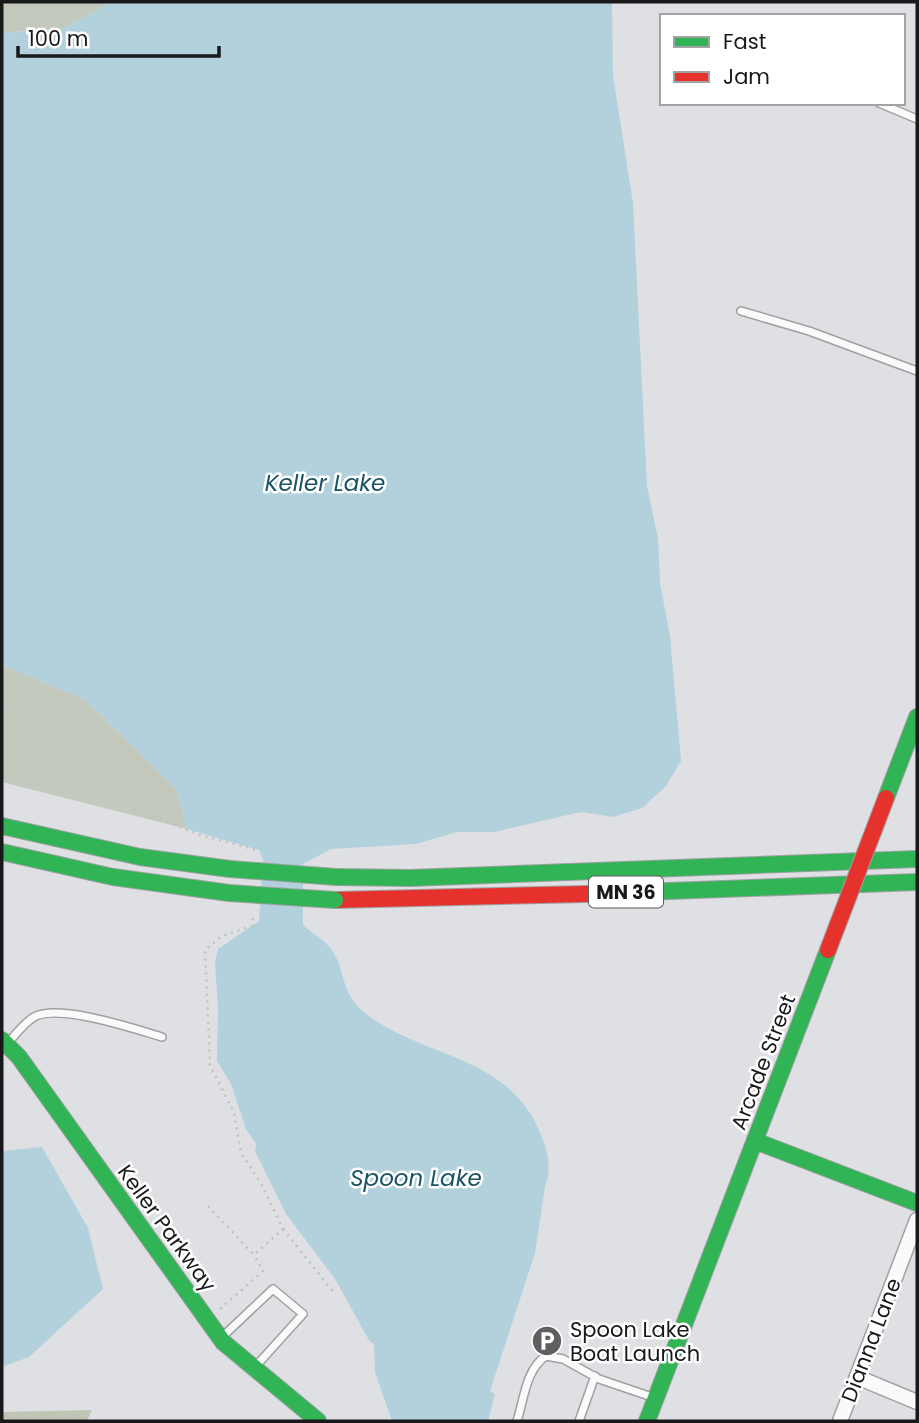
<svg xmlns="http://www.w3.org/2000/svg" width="919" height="1423" font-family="Poppins,sans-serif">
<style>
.green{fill:#c4c9bd}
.forest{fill:#c0c6b5}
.water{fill:#b3d1dc}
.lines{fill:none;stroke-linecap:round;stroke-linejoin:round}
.lane-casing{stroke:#9fa0a2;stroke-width:10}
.street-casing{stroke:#9fa0a2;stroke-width:17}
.fast-casing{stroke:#9fa0a2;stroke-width:18}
.jam-casing{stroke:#9fa0a2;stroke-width:18}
.path{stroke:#c1c1c2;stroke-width:2.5;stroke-dasharray:2 5;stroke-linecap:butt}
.lane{stroke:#fafafb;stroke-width:7}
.street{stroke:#fafafb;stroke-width:14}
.fast{stroke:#30b455;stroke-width:16}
.jam{stroke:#e5322d;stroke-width:16}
.fast-bridge-casing{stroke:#9fa0a2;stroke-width:18;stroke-linecap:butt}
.jam-bridge-casing{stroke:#9fa0a2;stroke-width:18;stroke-linecap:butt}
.fast-bridge{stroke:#30b455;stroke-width:16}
.jam-bridge{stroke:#e5322d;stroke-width:16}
.labels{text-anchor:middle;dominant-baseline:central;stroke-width:5;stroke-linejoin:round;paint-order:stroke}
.shield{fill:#fff;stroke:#5e5e5f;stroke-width:2}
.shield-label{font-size:19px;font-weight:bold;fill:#19191b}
.street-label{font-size:21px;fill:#19191b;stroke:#fff}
.poi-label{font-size:21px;fill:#19191b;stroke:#fff;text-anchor:start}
.water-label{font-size:23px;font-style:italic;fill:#1b5363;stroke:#fff}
</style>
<rect width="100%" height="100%" fill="#dfe0e3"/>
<g class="green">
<path d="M2 2H112L64 28 2 33Z"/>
<path d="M2 665 86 700 177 790 187 829 2 782Z"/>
</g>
<path class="forest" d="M92 1410 87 1421H2V1412Z"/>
<g class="water">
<path d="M112 2H612L613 75 633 203 647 486 658 539 660 583 670 636 681 761 666 786 642 808 613 817 581 812 494 832H457L416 844 331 849 303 864V925C312 933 324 940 331 949 346 968 339 993 366 1014 425 1059 509 1054 541 1135 548 1152 552 1169 545 1186L535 1253 490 1391 495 1394 488 1421H392L375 1372 374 1344 370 1342 335 1279 286 1214 255 1151 256 1144 246 1129 231 1084 217 1061 218 1007 215 963 218 949 259 921 263 859 259 850 187 829 177 790 86 700 2 665V33L64 28Z"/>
<path d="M42 1147 88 1228 103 1289 29 1357 2 1367V1151Z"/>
</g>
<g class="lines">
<g class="lane-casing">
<g id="lane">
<path d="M879 103 917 119"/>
<path d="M741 311 809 331 917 371"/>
<path d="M7 1044C15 1035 24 1023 34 1017 58 1003 135 1029 162 1037"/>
<path d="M221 1338 273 1289 303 1314 256 1366"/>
<path d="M517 1421C524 1399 526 1369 546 1356L563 1359 599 1379 652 1397"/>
<path d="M579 1421 595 1376"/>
</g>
</g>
<g class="street-casing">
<g id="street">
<path d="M857 1377 917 1402"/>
<path d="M840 1421 917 1220"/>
</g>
</g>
<g class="fast-casing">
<g id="fast">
<path d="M886 798 917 717"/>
<path d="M2 826 140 857 230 869"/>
<path d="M2 852 113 877 229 893"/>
<path d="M336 877 410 878 917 859"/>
<path d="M586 894 917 882"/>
<path d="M2 1040 19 1057 223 1342 318 1421"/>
<path d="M755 1141 917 1203"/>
<path d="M647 1421 828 950"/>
</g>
</g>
<g class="jam-casing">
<path id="jam" d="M335 900 586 894"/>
</g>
<g class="path">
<path d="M2 698 32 731 26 766 200 835 257 850V853"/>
<path d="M208 1206 254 1255 283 1229 262 1185 241 1153 234 1113 210 1065 205 950 222 936 252 926 253 916"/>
<path d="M283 1229 335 1294"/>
<path d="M220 1309 263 1271 254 1255"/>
</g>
<use href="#lane" class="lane"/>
<use href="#street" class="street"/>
<use href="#fast" class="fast"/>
<use href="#jam" class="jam"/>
<g class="fast-bridge-casing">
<g id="fast-bridge">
<path d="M230 869 336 877"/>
<path d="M229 893 335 900"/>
</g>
</g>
<g class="jam-bridge-casing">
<path id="jam-bridge" d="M828 950 886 798"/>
</g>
<use href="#fast-bridge" class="fast-bridge"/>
<use href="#jam-bridge" class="jam-bridge"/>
</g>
<defs>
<g id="parking-disc" transform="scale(1.575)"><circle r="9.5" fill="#5e5f61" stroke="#fff"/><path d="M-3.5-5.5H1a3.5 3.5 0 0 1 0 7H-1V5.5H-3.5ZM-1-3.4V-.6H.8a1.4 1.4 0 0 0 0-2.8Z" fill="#fff"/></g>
</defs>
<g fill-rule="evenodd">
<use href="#parking-disc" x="547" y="1341"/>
</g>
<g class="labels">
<rect class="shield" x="589" y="876.5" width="74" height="31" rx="5"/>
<g class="shield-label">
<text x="626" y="892">MN 36</text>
</g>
<g class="street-label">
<text transform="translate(763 1062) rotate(-69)">Arcade Street</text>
<text transform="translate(167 1228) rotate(54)">Keller Parkway</text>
<text transform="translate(871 1340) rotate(-69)">Dianna Lane</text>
</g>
<g class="poi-label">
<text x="570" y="1329">Spoon Lake<tspan x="570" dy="24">Boat Launch</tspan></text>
</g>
<g class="water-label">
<text x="325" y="483">Keller Lake</text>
<text x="416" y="1178">Spoon Lake</text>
</g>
</g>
<rect width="919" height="1423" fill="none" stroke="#19191b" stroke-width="7"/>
<rect x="660" y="14" width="245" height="91" fill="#ffffff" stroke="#a3a3a4" stroke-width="2"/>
<rect x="674" y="37" width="35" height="10" fill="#30b455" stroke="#a3a3a4" stroke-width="2"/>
<text x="723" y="49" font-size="21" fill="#19191b">Fast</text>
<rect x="674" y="72" width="35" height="10" fill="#e5322d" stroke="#a3a3a4" stroke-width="2"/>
<text x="723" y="84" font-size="21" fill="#19191b">Jam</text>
<path d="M18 46v10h201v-10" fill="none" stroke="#19191b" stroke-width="3.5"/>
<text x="28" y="46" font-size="21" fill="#19191b" stroke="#ffffff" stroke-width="5" paint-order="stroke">100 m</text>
</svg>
